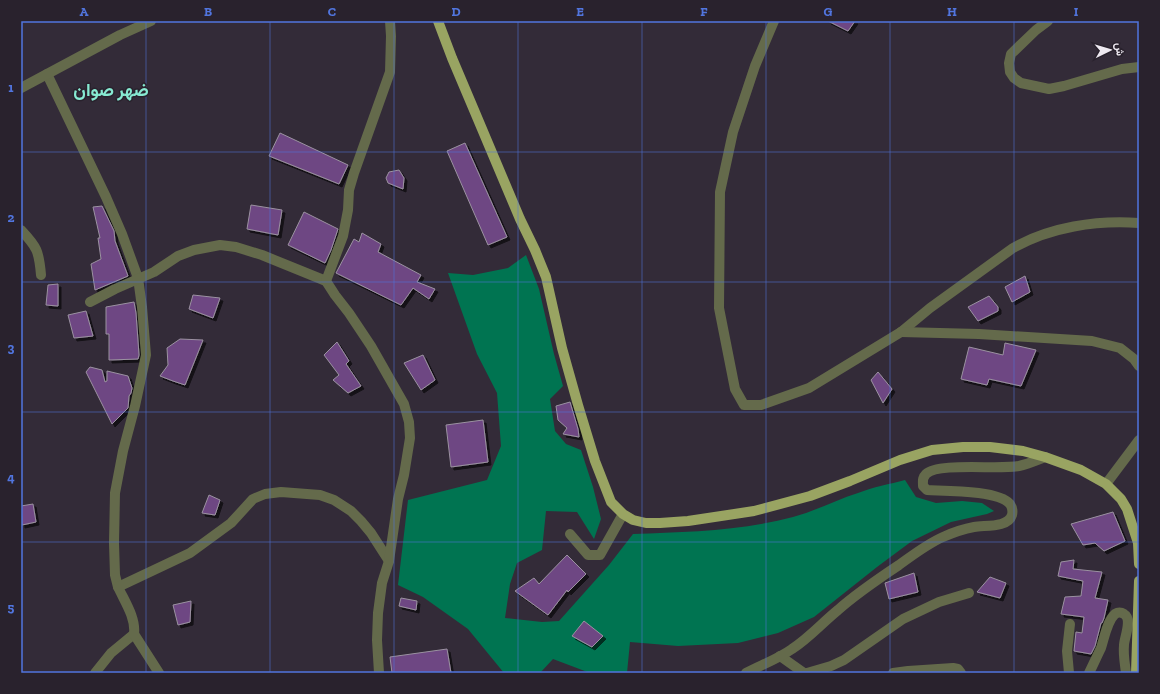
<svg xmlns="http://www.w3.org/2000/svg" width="1160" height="694" font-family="'Zilla Slab',Vazirmatn,serif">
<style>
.forest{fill:#007451}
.building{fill:#6e4683;stroke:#9b92a1;filter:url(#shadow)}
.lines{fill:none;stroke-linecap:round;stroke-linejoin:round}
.minor{stroke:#646a4b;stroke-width:10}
.major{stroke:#99a462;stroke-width:10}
.grid{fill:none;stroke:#5175de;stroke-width:1;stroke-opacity:0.55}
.labels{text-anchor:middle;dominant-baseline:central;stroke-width:3;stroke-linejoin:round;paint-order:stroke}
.quarter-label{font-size:18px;font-weight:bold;fill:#87ead2;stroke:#29222d}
.neatline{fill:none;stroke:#5175de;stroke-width:1.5}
.grid-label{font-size:13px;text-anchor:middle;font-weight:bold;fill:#5175de}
</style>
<defs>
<filter id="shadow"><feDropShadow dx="3" dy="3" stdDeviation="0" flood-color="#0009"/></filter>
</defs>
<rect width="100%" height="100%" fill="#332b38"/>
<path class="forest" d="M526 255 539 289 554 354 563 386 550 399 555 431 566 444 581 450 593 487 601 519 594 539 577 512 546 511 542 550 517 563 510 584 505 618 542 622 559 621 609 565 633 534C686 532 740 531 793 517 815 511 836 500 858 493 873 487 890 484 905 480L916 497 936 503 962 501 982 503 994 511 987 514 951 522 912 541 877 567 814 617 778 633 738 643 678 646 630 642 627 673H590L553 659 540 673H504L468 629 423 597 398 585 408 500 487 480 501 446 497 393 477 354 448 273 473 275 508 268Z"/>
<g class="building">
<path d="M828 21H855L848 31Z"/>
<path d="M280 133 348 165 339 184 269 156Z"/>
<path d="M465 143 507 237 488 245 447 151Z"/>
<path d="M399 170 404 178 403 189 388 183 386 178 389 172Z"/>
<path d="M251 205 282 210 278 235 247 229Z"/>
<path d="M102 206 114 231 115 241 128 276 95 290 91 264 101 259 98 238H100L93 207Z"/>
<path d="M304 212 338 229 331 250 325 263 288 245Z"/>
<path d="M362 233 381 244 378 252 421 275 417 282 435 289 429 299 413 288 401 305 336 273 354 239 359 242Z"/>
<path d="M1025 276 1030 292 1012 302 1005 287Z"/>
<path d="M58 284V306L46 305 48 285Z"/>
<path d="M193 295 220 298 213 318 189 309Z"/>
<path d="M989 296 998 307V311L978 321 968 307Z"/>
<path d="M134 302 136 313 139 355 138 359 109 360V334H106V307Z"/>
<path d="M86 311 93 336 74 338 68 315Z"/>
<path d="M180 339 203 340 185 385 173 381 160 376 168 365 167 348Z"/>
<path d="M337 342 349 361 346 364 361 386 348 393 333 380 339 375 324 355Z"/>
<path d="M1005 343 1036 350 1021 386 989 379 987 385 961 379 969 347 1003 355Z"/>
<path d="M423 355 435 380 421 390 404 363Z"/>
<path d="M90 367 102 370 105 382 107 381V371L128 376 132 388 131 393 129 396 128 408 112 424 86 372Z"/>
<path d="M878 372 892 389 883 403 871 380Z"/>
<path d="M570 402 578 429 579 437 563 434 567 428 558 420 556 406Z"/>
<path d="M483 420 488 462 451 467 446 425Z"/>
<path d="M209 495 220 500 215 515 202 513Z"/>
<path d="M33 504 36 522 22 525 21 506Z"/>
<path d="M1113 512 1125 541 1104 551 1095 543 1083 545 1071 524Z"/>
<path d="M567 555 586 574 568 592 567 590 548 615 515 591 534 578 539 584Z"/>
<path d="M1074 560 1073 569 1102 572 1095 598 1108 600 1104 618 1102 623H1101L1095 646 1091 654 1074 651 1076 632 1082 633 1084 617 1061 614 1065 597 1081 596 1083 581 1058 576 1061 562Z"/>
<path d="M914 573 918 592 889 599 885 583Z"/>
<path d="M990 577 1006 583 1000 598 977 592Z"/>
<path d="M401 598 417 601 416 610 399 606Z"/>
<path d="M191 601 190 622 178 625 173 605Z"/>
<path d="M584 621 603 636 592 647 572 636Z"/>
<path d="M447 649 451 673H392L390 657Z"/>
</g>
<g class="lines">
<g class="minor">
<path d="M774 21 755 66 733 132 720 192 719 308 735 389 744 405H761L809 388 901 332 930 308 1013 248C1050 227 1096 220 1139 223"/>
<path d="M1048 21 1036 30 1011 54 1009 63 1010 72 1014 78 1021 83 1049 89 1064 86 1122 69 1139 67"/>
<path d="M47 74 106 197 122 234 138 278 142 307 146 355 135 406 123 451 115 493 114 543 115 575 118 587"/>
<path d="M21 88 120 35 151 21"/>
<path d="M21 230C37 247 39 251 41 275"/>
<path d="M90 302 115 289 154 272 178 256 194 250 220 245 236 247 262 255 326 281"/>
<path d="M901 332 979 334 1092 341 1120 348 1134 359 1139 366"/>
<path d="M1106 484 1139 440"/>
<path d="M570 534 588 555H600L623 514"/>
<path d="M780 656 804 673"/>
<path d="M95 673 111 653 134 634"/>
<path d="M159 673 134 634C136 618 125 602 118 587L190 553 231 523 253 499 265 494 281 492 320 495 334 500 351 511 361 521 371 533 389 561"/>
<path d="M379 673 377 640 378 613 382 583 389 561 398 499 404 475 410 438 409 422 404 404 371 346 349 313 335 295 326 281 343 236 348 210 349 190 354 173 390 72 391 36 390 21"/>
<path d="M746 673C761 665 778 659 792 649 809 638 822 623 838 610 857 593 878 579 899 565 913 555 927 544 943 537 952 533 963 529 974 527 985 525 1008 528 1012 515 1013 511 1012 507 1010 504 998 490 945 491 927 490L923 486C923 481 922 478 926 474 938 462 999 470 1019 466 1028 464 1037 460 1045 457"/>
<path d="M807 673 831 666 844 660 903 619 939 602 969 593"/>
<path d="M893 673 908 671 953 668 958 669 961 673"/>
<path d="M1069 673 1067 651 1070 624"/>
<path d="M1089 673C1093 665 1097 656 1101 648 1104 639 1107 621 1115 614 1118 612 1121 612 1124 614 1133 619 1124 638 1124 645 1123 655 1125 664 1126 673"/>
</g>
<g class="major">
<path d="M438 21 452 58 474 110 520 219 535 250 546 277 562 348 578 405 595 461 611 502 623 514 633 520 646 523H660L688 521 754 511 810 496 850 481 900 460 932 450 963 447H990L1023 451 1045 457 1081 470 1106 484 1121 499 1127 509 1138 543 1139 564"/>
<path d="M1136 673 1139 581"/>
</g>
</g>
<path class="grid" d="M146 21V673M270 21V673M394 21V673M518 21V673M642 21V673M766 21V673M890 21V673M1014 21V673M21 152H1139M21 282H1139M21 412H1139M21 542H1139"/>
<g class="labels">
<g class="quarter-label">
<text x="111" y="90">ضهر صوان</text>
</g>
</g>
<rect width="1160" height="694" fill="none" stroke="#29222d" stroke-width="44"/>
<g transform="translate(1110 50) rotate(85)" stroke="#29222d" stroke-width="3" paint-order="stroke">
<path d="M0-3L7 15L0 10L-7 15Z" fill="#eee9f1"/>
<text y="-6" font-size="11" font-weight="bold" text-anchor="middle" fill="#eee9f1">ش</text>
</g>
<rect x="22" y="22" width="1116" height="650" class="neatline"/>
<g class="grid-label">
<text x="84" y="16">A</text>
<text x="208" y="16">B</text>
<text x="332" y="16">C</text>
<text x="456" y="16">D</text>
<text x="580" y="16">E</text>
<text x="704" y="16">F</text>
<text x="828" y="16">G</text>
<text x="952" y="16">H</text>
<text x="1076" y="16">I</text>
<text x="11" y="92">1</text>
<text x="11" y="222">2</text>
<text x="11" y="352">3</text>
<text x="11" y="482">4</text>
<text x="11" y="612">5</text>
</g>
</svg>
